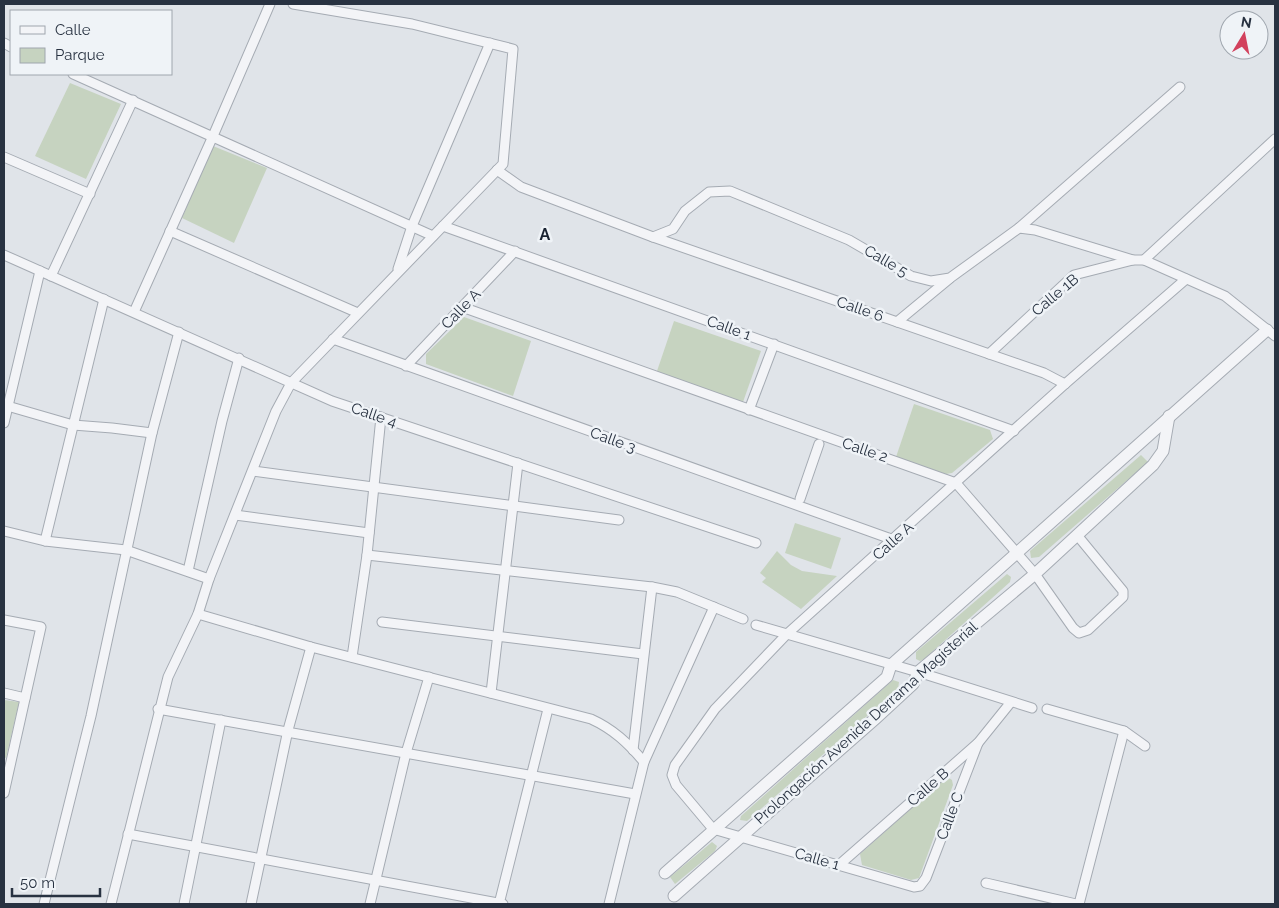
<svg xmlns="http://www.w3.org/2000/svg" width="1279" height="908" font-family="Raleway,sans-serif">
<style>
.green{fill:#c6d3c0}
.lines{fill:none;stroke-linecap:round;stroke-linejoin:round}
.minor-casing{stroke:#a5abb3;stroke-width:11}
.tertiary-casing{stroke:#a5abb3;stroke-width:13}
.minor{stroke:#f3f4f7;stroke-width:9}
.tertiary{stroke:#f3f4f7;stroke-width:11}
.labels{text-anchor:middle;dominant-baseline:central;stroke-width:5;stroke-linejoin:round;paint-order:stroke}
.street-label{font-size:15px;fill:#283241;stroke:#eff3f7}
.neighbourhood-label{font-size:16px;font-weight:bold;fill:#1a2332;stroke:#eff3f7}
</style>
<rect width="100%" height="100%" fill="#e0e4e9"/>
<g class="green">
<path d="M70 83 121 104 86 179 35 156Z"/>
<path d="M213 146 267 168 234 243 182 218Z"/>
<path d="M464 317 531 341 513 396 426 364V354Z"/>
<path d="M674 321 761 351 743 402 656 374Z"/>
<path d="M914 404 990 430 993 439 952 473 946 474 896 457Z"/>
<path d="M1141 455 1148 462 1039 557 1031 558 1030 551Z"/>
<path d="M795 523 841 538 831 569 785 553Z"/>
<path d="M777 551 791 565 802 571 837 576 801 609 762 582 766 578 760 573Z"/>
<path d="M1007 574 1011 577 1010 582 924 659 920 661 916 659V652Z"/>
<path d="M893 680 899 682 898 689 747 821 740 820 741 816Z"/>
<path d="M4 700 19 702 6 758 4 757Z"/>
<path d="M949 778 952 780 953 785 919 878 911 880 862 865 860 854 943 780Z"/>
<path d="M712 842 717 846 715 851 675 884 670 877Z"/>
</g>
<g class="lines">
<g class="minor-casing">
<g id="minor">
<path d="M4 43 11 47"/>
<path d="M73 74 433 236"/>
<path d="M4 157 90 194"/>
<path d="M497 170 521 187 653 237 673 229 685 211 709 192 730 191 849 240 911 276 931 281 950 278 1019 228 1035 230 1133 260H1144L1225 296 1275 336"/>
<path d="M443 226 1014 431"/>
<path d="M1019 228 1180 87"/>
<path d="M170 231 358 313"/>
<path d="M653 237 1044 373 1065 384"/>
<path d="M4 255 332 401 756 543"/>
<path d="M1144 260 1275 139"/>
<path d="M398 269 412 226 490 43"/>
<path d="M51 276 133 100"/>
<path d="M462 307 956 483 1035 574 1073 628 1079 633 1088 630 1123 597V591L1077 535"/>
<path d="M134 312 213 136 270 4"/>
<path d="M897 322 949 279"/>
<path d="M333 339 894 540"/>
<path d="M989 354 1074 275 1133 260"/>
<path d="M406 366 515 251"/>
<path d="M4 405 73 425 112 428 152 433"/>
<path d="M749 410 774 344"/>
<path d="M4 423 40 271"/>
<path d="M253 471 619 520"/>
<path d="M800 499 819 444"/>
<path d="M235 515 369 533"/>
<path d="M4 531 45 541 126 550 209 579"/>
<path d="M45 541 104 299"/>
<path d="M367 555 652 587 677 592 743 619"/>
<path d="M188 571 222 421 239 358"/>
<path d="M198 614 311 647 591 719C613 729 628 743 644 762"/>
<path d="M4 620 41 627 4 793"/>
<path d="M382 622 643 654"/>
<path d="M756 625 918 672 1032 708"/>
<path d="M352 657 367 555 381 417"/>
<path d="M4 693 25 698"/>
<path d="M491 693 518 463"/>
<path d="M158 709 635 794"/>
<path d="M1047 709 1124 731 1145 746"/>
<path d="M978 743 926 878 920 886 914 887 713 829 676 785 672 775 675 765 715 709 787 634 1065 384 1186 279"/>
<path d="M633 750 652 587"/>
<path d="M128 834 503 904"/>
<path d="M839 865 978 743 1011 702"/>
<path d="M986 883 1076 904"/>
<path d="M44 904 91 716 152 433 179 332"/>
<path d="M111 904 168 677 198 614 209 579 276 411 291 383 503 164 513 49 412 24 293 4"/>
<path d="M184 904 221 720"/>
<path d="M251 904 288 730 311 647"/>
<path d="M370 904 406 753 429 677"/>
<path d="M499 904 548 709"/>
<path d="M609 904 644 762 714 607"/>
<path d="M1079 904 1124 731"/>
</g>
</g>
<g class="tertiary-casing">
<g id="tertiary">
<path d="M665 873 887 677 891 665 1267 330"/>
<path d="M674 896 876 718 913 684 918 672 1035 574 1153 465 1163 451 1169 416"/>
</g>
</g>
<use href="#minor" class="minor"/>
<use href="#tertiary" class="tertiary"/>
</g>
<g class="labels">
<g class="street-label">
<text transform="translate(886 261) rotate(30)">Calle 5</text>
<text transform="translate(1055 295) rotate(-40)">Calle 1B</text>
<text transform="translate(461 309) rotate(-46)">Calle A</text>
<text transform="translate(860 309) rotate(19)">Calle 6</text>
<text transform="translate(729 328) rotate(20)">Calle 1</text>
<text transform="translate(374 415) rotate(19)">Calle 4</text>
<text transform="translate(613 440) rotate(20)">Calle 3</text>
<text transform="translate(865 450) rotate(19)">Calle 2</text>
<text transform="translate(893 541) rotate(-42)">Calle A</text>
<text transform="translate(866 723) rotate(-42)">Prolongación Avenida Derrama Magisterial</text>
<text transform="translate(928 787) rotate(-41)">Calle B</text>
<text transform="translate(950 816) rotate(-69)">Calle C</text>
<text transform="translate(817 859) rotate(16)">Calle 1</text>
</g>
<g class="neighbourhood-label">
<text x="545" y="234">A</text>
</g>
</g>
<rect width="1279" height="908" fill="none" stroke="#283241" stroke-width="10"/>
<rect x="10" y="10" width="162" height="65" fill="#eff3f7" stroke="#9fa6ae"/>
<rect x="20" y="26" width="25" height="8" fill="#f3f4f7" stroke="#9fa6ae"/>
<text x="55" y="35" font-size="15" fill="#283241">Calle</text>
<rect x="20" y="48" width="25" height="15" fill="#c6d3c0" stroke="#9fa6ae"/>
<text x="55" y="60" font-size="15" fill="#283241">Parque</text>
<g transform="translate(1244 35) rotate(10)"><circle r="24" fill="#eff3f7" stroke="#9fa6ae"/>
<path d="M0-4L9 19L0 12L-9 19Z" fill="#d2415d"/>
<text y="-8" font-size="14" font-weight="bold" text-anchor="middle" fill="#283241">N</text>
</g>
<path d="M12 888v8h88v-8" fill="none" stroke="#283241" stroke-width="2.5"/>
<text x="20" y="888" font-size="15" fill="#283241" stroke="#eff3f7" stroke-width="4" paint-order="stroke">50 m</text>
</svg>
